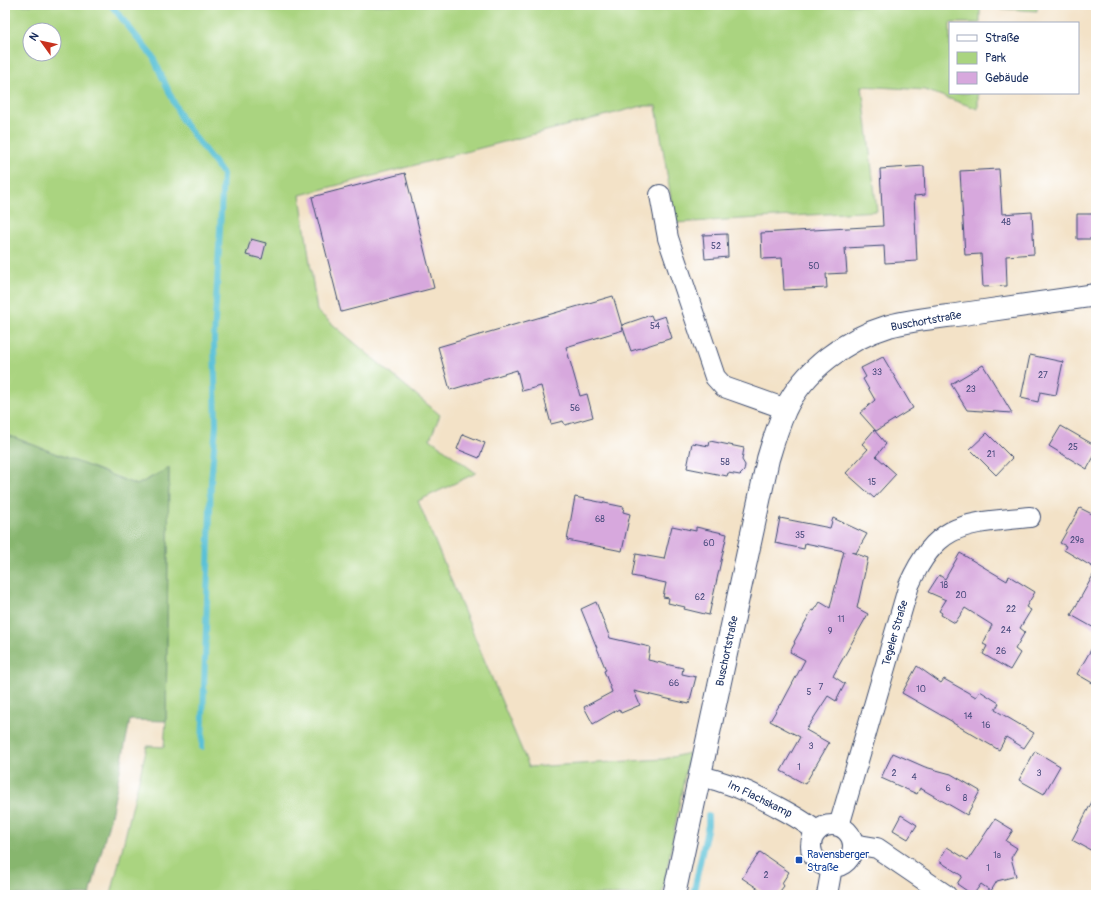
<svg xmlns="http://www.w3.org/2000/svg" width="1101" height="900" font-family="Pangolin,sans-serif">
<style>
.green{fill:#aad480;stroke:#62826f;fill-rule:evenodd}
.forest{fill:#87b66e;stroke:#517266}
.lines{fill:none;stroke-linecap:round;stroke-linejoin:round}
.stream{stroke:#5ac1d7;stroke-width:6}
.building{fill:#d7a8dd}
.minor-casing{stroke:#3b4a6e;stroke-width:22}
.secondary-casing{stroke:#3b4a6e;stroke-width:24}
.minor{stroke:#fff;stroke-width:20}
.secondary{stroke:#fff;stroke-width:22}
.transit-dot{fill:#1a4fb4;stroke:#fff;stroke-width:1.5}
.labels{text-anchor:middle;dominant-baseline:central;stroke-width:3;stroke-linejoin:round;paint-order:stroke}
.number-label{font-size:9px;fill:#4a4d7e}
.street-label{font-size:11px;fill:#1b2f5e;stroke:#fff}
.transit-label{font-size:11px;fill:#164399;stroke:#fff;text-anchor:start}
</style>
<rect width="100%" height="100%" fill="#fff"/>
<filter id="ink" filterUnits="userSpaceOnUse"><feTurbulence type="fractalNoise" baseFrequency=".025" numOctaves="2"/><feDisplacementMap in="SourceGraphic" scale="8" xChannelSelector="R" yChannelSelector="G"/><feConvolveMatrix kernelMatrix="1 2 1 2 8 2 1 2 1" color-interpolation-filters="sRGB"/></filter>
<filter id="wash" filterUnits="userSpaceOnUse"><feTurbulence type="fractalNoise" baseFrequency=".012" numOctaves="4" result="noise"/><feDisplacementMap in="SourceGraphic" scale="16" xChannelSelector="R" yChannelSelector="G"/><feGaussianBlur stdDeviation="0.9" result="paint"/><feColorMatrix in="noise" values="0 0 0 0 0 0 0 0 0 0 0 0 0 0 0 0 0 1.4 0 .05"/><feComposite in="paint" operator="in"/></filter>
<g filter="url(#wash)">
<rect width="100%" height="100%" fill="#f3e2c7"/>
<path class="green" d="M5 5H1037V11L980 7V23H950V93H978V109L925 90 862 86 877 211 675 223 656 106H642L300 195 317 311 440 415 430 439 476 473 418 501 529 767 664 759 689 753 662 895H111L147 746 164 747 166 721 169 468 137 485 5 434ZM30 30H54V54H30Z"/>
<path class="forest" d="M5 434 137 485 169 468 166 721 130 720 112 811 90 895H5Z"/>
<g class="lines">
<g class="stream">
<path d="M111 5 153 57 182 120 223 174 214 340 216 425 211 481 202 747"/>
<path d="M693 895 708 825V816"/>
</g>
</g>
<g id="blocks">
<g class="building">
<path d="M924 166 925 195 914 196 917 261 885 263 884 246 845 248 847 273 826 274 827 288 784 290 782 258 762 259 761 233 883 226 880 169Z"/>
<path d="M999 169 1002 214 1032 212 1034 254 1006 256 1007 286 983 287 981 254 965 255 960 171Z"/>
<path d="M405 173 434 288 341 312 312 197Z"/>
<path d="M1077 214H1093V222H1094V239H1077Z"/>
<path d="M727 234 728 257 705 259 703 235Z"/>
<path d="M251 239 266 243 262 259 246 255Z"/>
<path d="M613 296 623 330 566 347 580 396 587 394 593 417 565 425 563 421 551 424 541 386 522 391 517 370 450 390 438 347Z"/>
<path d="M651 315 653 320 665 316 672 338 631 351 622 325Z"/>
<path d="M1030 355 1063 362 1056 395 1040 392 1038 402 1021 398Z"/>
<path d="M883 357 913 408 876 431 860 413 875 400 863 379 866 377 861 368Z"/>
<path d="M983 365 1012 413 967 410 951 384Z"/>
<path d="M1061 426 1096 446V453L1087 469 1049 446Z"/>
<path d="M874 430 886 444 876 456 896 474 874 498 846 473 868 449 862 444Z"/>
<path d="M987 433 1012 458 996 475 970 449Z"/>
<path d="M463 434 485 443 479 458 457 449Z"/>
<path d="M710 441 744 448 742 460 745 465 744 471 740 475 728 473 727 476 687 468 692 443 709 446Z"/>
<path d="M575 497 624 507 623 512 630 514 622 551 567 540Z"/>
<path d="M1080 508 1096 516V569L1064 550 1066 546 1060 543Z"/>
<path d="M780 518 830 528 833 518 867 534 856 553 851 552 868 558 857 608 868 614 833 676 845 684 836 701 828 696 806 730 829 743 805 784 781 771 800 737 770 721 780 704 781 705 805 660 790 652 795 643 794 642 812 610 814 611 820 602 830 608 844 551 805 543 804 549 775 543Z"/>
<path d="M672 526 696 531V527L727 534 709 615 684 609 685 607 668 603 669 598 663 597 666 583 632 576 636 554 664 559Z"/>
<path d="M960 553 1007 581 1009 576 1035 592 1026 607 1031 610 1020 628 1025 632 1015 649 1020 653 1010 670 983 654 987 646 983 644 992 625 965 608 955 623 941 615 942 613 939 611 946 600 928 592 939 575 945 579Z"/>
<path d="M1096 570V629L1071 615Z"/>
<path d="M596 602 610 638 650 647 648 660 683 668 682 674 696 677 689 704 634 691 640 705 621 713 619 709 593 724 584 707 612 692 604 671 606 670 581 609Z"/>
<path d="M1096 641V685L1077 674Z"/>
<path d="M917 666 941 683 944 679 976 697 980 691 999 703 995 710 1034 733 1024 748 1006 737 999 750 953 723V722L902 693Z"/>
<path d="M1035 751 1060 766 1044 794 1019 780Z"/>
<path d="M893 753 925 767 951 774 980 791 967 815 920 788 917 794 881 778Z"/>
<path d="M1096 794V853L1072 840Z"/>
<path d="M901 815 917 825 908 839 893 830Z"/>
<path d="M995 819 1013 830 1006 841 1017 848 1011 858 1016 876 997 881 991 891 981 884 973 895 957 884 962 876 939 861 947 847 968 860Z"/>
<path d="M760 852 789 872 782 883 784 886 777 895H768L742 878Z"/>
</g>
</g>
</g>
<g filter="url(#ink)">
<use href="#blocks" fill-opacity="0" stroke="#3b4a6e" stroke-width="1"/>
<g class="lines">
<g class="minor-casing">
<g id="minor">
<path d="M660 195 668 238 715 377 724 387 786 409"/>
<path d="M700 776C728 782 749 791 774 805 789 813 803 820 816 831"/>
<circle cx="832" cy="846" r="21"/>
<path d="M839 826 909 585C938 520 966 524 1030 517"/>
<path d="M853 844 877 848 946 895"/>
<path d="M827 895 832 867"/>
</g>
</g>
<g class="secondary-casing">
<path id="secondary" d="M674 895 768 459C773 442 778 426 785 410 804 370 846 339 889 326 915 319 943 317 970 313 1012 307 1054 301 1096 295"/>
</g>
<use href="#minor" class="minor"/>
<use href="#secondary" class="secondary"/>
</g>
</g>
<rect class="transit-dot" x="795" y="856" width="8" height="8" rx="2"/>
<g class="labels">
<g class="number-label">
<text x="1006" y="222">48</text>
<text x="716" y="246">52</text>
<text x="814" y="266">50</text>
<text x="655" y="326">54</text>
<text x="877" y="372">33</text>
<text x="1043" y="375">27</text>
<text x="971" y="389">23</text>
<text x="575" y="408">56</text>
<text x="1073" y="447">25</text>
<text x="991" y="454">21</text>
<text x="725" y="462">58</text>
<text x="872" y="482">15</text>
<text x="600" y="519">68</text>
<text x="800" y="535">35</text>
<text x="1077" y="540">29a</text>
<text x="709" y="543">60</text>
<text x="944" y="585">18</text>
<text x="961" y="595">20</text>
<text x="700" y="597">62</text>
<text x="1011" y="609">22</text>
<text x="841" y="619">11</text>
<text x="1006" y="630">24</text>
<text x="830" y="631">9</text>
<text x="1001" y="651">26</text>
<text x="674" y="683">66</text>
<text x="821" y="687">7</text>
<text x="921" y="689">10</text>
<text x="809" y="692">5</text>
<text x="968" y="716">14</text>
<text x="986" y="725">16</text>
<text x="811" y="746">3</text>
<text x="799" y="767">1</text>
<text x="894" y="773">2</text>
<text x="1039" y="773">3</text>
<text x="914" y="777">4</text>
<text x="948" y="788">6</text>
<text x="965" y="798">8</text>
<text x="997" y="855">1a</text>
<text x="988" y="868">1</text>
<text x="766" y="875">2</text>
</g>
<g class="street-label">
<text transform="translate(926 321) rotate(-10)">Buschortstraße</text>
<text transform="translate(895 633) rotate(-74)">Tegeler Straße</text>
<text transform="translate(727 651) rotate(-78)">Buschortstraße</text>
<text transform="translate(760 799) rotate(26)">Im Flachskamp</text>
</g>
<g class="transit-label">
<text x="807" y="854">Ravensberger<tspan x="807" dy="13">Straße</tspan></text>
</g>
</g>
<rect width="1101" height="900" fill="none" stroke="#fff" stroke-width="20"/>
<rect x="949" y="22" width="130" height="72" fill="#ffffff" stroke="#a4acbf"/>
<rect x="957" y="35" width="20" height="6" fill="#ffffff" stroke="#a4acbf"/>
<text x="985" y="42" font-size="12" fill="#1b2f5e">Straße</text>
<rect x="957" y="52" width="20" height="12" fill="#aad480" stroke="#a4acbf"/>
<text x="985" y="62" font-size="12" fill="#1b2f5e">Park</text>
<rect x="957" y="72" width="20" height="12" fill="#d7a8dd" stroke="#a4acbf"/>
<text x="985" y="82" font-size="12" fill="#1b2f5e">Gebäude</text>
<g transform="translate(42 42) rotate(303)"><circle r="19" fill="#ffffff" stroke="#a4acbf"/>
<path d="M0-3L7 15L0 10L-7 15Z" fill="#c8321e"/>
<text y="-6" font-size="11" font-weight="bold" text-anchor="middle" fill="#1b2f5e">N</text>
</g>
</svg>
